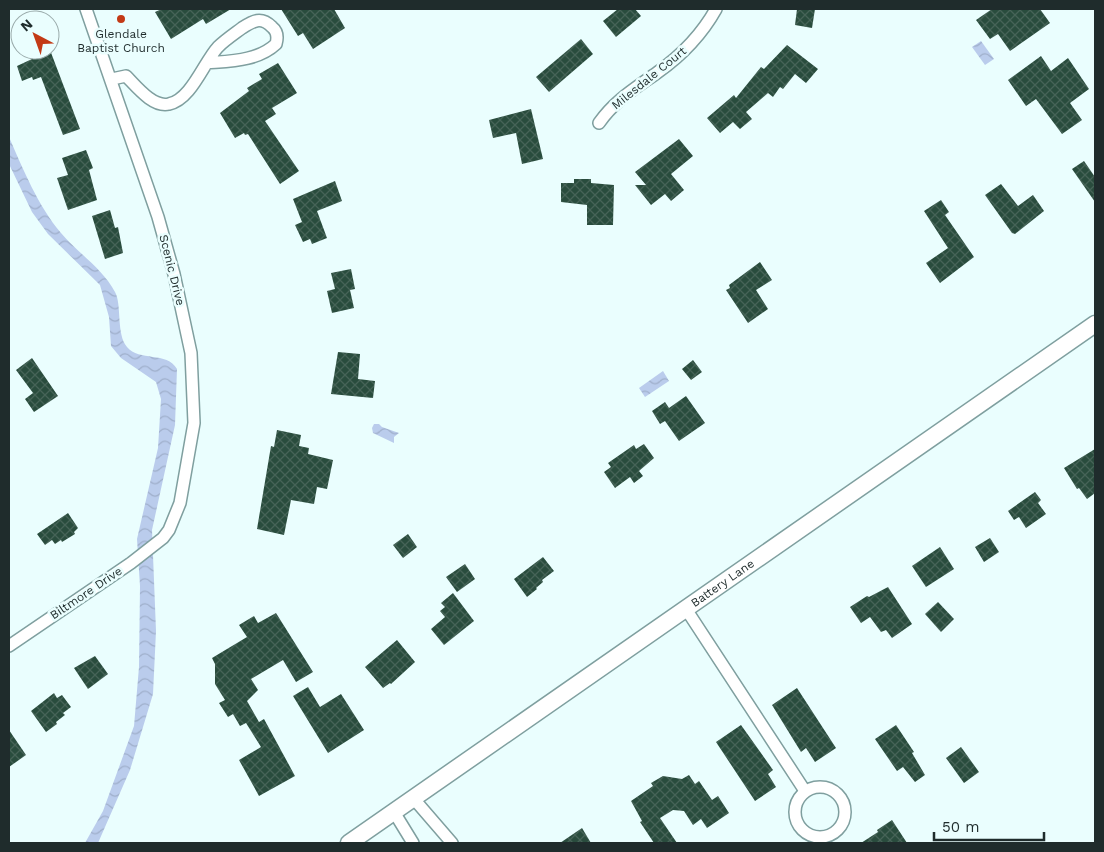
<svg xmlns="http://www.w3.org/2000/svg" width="1104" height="852" font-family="'Work Sans',sans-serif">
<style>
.water{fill:url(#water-waves)}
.building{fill:url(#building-cross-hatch)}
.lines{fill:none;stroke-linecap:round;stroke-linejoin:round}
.minor-casing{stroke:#7f9f9f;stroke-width:14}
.secondary-casing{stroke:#7f9f9f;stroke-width:19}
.minor{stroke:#fff;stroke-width:11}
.secondary{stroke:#fff;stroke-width:16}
.poi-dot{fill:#c33a16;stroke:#eafefe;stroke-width:2}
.labels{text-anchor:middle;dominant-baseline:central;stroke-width:5;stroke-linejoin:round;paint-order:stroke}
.poi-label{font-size:12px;fill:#1f2c2c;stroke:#eafefe}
.street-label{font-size:12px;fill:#1f2c2c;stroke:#eafefe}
</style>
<defs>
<pattern id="water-waves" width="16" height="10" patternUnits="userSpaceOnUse" patternTransform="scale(1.25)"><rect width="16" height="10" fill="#baccec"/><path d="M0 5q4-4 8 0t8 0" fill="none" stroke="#9fafcb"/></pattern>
<pattern id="building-cross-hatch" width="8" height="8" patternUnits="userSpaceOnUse" patternTransform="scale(1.25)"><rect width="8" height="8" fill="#294c3d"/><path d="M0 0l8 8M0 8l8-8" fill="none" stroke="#466357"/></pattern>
</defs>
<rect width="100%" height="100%" fill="#eafefe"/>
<g class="water">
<path d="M981 41 994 59 985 65 972 47Z"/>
<path d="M9 137C23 169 38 206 61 233 78 253 103 269 115 292 122 304 116 334 127 347 139 362 167 351 177 369L175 425 152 530 156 631 153 694 130 770 98 843H85L103 811 134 726 139 667 140 586 137 539 158 448 161 399 156 382 121 358 111 346 109 317 100 285 48 234 32 212 9 164Z"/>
<path d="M663 371 669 381 645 397 639 388Z"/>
<path d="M374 424H379L382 427 399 433 394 437V443L373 433 372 428Z"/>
</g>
<g class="building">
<path d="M162 9H231L206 24 203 19 171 39 155 12Z"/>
<path d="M281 9H334L345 28 313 49 303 33 298 36Z"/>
<path d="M618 9H635L641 16 616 37 603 21Z"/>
<path d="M797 9H815L812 28 795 25Z"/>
<path d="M992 9H1040L1050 23 1010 51 998 34 990 39 976 20Z"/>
<path d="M581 39 593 54 549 92 536 77Z"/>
<path d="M787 45 818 69 806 83 795 74 783 89 780 87 773 97 768 93 746 112 752 119 740 129 733 122 720 133 707 118 734 95 736 98 761 67 764 69Z"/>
<path d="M29 50H50L80 129 63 135 41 77 33 80 32 77 22 81 17 66 32 59Z"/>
<path d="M1041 56 1051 71 1068 58 1089 89 1070 103 1082 120 1062 134 1036 99 1026 106 1008 80Z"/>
<path d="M278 63 297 93 272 108 276 114 265 121 299 171 280 184 248 134 245 135 244 133 235 138 220 113 249 91 247 88 262 79 259 74Z"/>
<path d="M531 109 543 159 522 164 516 133 493 138 489 120Z"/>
<path d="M679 139 693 156 671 174 684 190 671 201 665 194 651 205 635 185H646L635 172Z"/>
<path d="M86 150 93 168 89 170 97 200 68 210 57 178 68 175 62 158Z"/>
<path d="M1084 161 1095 177V202L1072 169Z"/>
<path d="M574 179H591V183L614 185 613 225H587V205L561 202V183H574Z"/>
<path d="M335 181 342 201 317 211 327 238 312 244 310 239 303 242 295 225 302 222 293 199Z"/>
<path d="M1001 184 1018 206 1033 195 1044 211 1015 234 1012 233 985 195Z"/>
<path d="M941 200 949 212 945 215 974 257 940 283 926 263 948 248 924 211Z"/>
<path d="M110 210 115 228 118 227 123 253 105 259 92 216Z"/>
<path d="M760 262 772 280 756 290 768 309 748 323 726 290 730 288 729 285Z"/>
<path d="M351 269 355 289 350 290 354 308 332 313 327 291 335 289 331 273Z"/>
<path d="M338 352 360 354 358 379 375 381 373 398 331 394Z"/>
<path d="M32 358 58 396 34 412 25 399 33 393 16 370Z"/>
<path d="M693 360 702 372 691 380 682 369Z"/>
<path d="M686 396 705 423 679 441 665 421 660 424 652 411 665 402 669 408Z"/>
<path d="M277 430 301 435 299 446 309 448 308 454 333 460 327 489 317 487 314 504 291 500 284 535 257 529 271 446 274 447Z"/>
<path d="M644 444 654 458 639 471 643 476 634 483 630 477 615 488 604 472 611 467 608 463 634 445 636 449Z"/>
<path d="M1095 449V493L1087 499 1079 488 1077 489 1064 468Z"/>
<path d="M1035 492 1041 500 1038 503 1046 514 1026 528 1019 517 1014 520 1008 511Z"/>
<path d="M68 513 78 528 74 532 75 534 62 542 61 540 55 544 52 540 45 545 37 534Z"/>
<path d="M408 534 417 547 403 558 393 545Z"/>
<path d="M990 538 999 552 984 562 975 547Z"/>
<path d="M940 547 954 569 926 587 912 566Z"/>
<path d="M543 557 554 571 542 580 543 582 536 588 537 589 527 597 514 579Z"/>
<path d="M465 564 475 579 457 592 446 577Z"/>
<path d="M888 587 912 624 892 638 886 630 881 632 870 617 861 623 850 607 867 596 869 597Z"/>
<path d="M453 593 474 621 444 645 431 629 445 617 440 611 445 607 441 603Z"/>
<path d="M938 602 954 619 941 632 925 614Z"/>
<path d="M276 613 313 672 296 682 283 660 251 679 258 690 247 701 259 722 264 719 295 776 259 796 239 760 261 747 246 723 240 726 233 714 228 717 219 703 225 700 215 684V664L212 658 247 637 239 625 254 616 258 623Z"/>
<path d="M397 640 415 662 391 684 390 683 383 688 365 667Z"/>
<path d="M95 656 108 674 88 689 74 668Z"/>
<path d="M308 687 320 707 341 694 364 730 328 753 293 696Z"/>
<path d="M797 688 836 748 815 762 806 748 801 752 772 705Z"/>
<path d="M54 693 57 698 62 695 71 707 63 713 65 715 56 722 57 724 46 732 31 711Z"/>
<path d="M741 725 773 770 768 774 776 787 755 801 716 742Z"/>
<path d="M896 725 914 752 912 753 925 775 915 782 903 767 897 771 875 739Z"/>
<path d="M9 730 26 755 9 767Z"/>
<path d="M961 747 979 772 964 783 946 758Z"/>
<path d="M689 775 695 784 699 781 712 800 718 796 729 813 707 828 701 819 693 825 684 811 673 810 660 818 677 843H654L640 822 642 821 631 801 653 786 651 783 663 776 682 779Z"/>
<path d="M892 820 907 843H861L878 832 877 830Z"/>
<path d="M582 828 591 843H560Z"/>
</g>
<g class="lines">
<g class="minor-casing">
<g id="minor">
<path d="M112 79 126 76C136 86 153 108 169 104 191 100 204 62 218 47 225 40 234 34 242 28 253 21 261 16 272 27 277 31 278 37 276 44 258 61 230 61 207 63"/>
<path d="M599 123C615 100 636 88 658 72 682 55 702 34 716 9"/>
<path d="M686 609 805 791"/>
<path d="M9 646 131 563 163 538 169 530 180 503 194 423 191 353 174 274 158 217 86 9"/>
<circle cx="820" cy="812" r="25"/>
<path d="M414 799 452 843"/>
<path d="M394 812 413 843"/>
</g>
</g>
<g class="secondary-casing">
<g id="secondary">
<path id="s1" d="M349 843 1095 324"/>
</g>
</g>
<use href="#minor" class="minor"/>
<use href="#secondary" class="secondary"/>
</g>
<circle class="poi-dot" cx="121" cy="19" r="5"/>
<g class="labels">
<g class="poi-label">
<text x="121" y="34">Glendale<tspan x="121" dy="14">Baptist Church</tspan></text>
</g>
<g class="street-label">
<text transform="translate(649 78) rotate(-39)">Milesdale Court</text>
<text transform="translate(172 270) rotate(76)">Scenic Drive</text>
<text stroke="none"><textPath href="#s1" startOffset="455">Battery Lane</textPath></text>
<text transform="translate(86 593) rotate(-34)">Biltmore Drive</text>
</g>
</g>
<rect width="1104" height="852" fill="none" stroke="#1f2c2c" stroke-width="20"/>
<g transform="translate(35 35) rotate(319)"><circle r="24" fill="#eafefe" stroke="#99aaaa"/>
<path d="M0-4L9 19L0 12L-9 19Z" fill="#c33a16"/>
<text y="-8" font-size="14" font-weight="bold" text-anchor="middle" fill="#1f2c2c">N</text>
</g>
<path d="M934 832v8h110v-8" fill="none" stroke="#1f2c2c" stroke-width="2.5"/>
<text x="942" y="832" font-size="15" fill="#1f2c2c" stroke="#eafefe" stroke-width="4" paint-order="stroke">50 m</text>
</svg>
